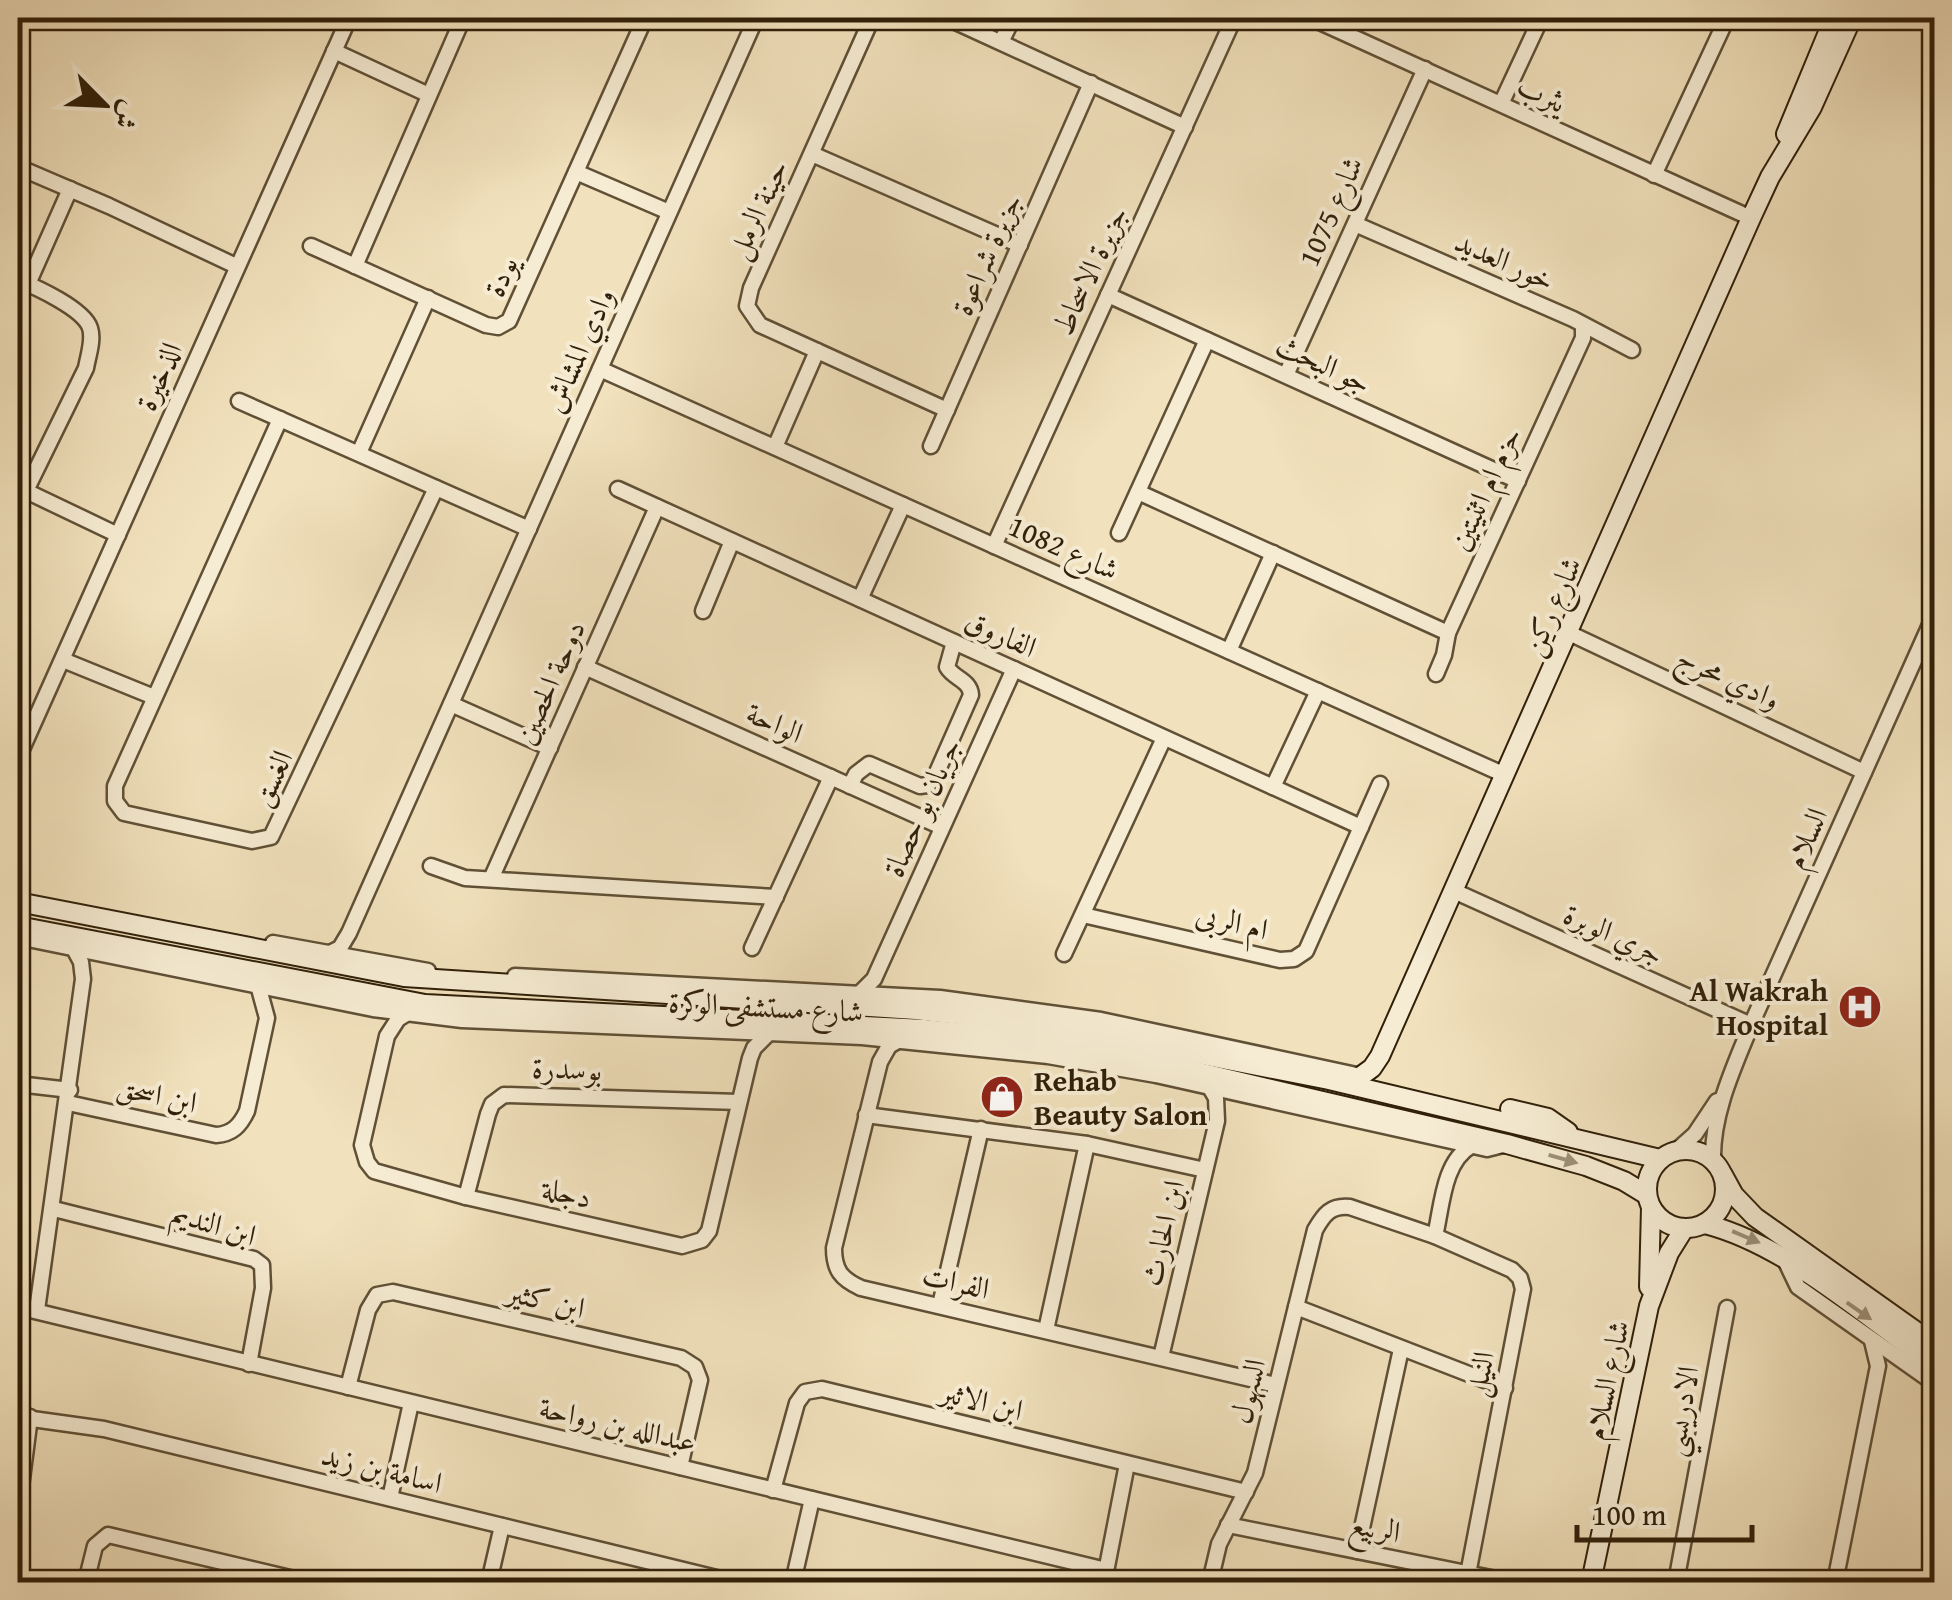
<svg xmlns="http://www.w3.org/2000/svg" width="1952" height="1600" font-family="'Gentium Book Plus',Amiri,serif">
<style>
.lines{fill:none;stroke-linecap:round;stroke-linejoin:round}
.street-casing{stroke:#605036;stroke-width:19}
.secondary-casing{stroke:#301f09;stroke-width:22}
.street{stroke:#f6ecd3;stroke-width:14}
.secondary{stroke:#f6ecd3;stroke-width:18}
.oneway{fill:#9d9078}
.labels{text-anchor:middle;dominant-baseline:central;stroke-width:8;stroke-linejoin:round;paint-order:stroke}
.street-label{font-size:30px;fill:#301f09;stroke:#f6ecd3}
.poi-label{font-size:30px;font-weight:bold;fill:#301f09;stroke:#f6ecd3;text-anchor:end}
</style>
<rect width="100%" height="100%" fill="#f1e1bc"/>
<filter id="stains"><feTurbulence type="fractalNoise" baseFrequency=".002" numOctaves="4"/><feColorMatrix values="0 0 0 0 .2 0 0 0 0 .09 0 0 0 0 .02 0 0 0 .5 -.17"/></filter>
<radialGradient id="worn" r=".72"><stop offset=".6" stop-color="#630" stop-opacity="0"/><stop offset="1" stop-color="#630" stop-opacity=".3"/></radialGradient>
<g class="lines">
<g class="street-casing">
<g id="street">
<path d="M872 18 751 288 747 306 760 325 947 410"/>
<path d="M947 18 1185 127"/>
<path d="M1311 18 1751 218"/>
<path d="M1001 42 1013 18"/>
<path d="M334 51 429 95"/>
<path d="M1501 104 1541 18"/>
<path d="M812 154 1020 245"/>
<path d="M18 167 109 206 236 266"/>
<path d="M576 172 669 212"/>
<path d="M1654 175 1727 18"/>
<path d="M1355 224 1573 319 1632 350"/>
<path d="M311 246 486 325 498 327 509 321 645 18"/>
<path d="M355 266 463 18"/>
<path d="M18 280C36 287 84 309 90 328 94 340 88 356 86 368L18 507"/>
<path d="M28 284 70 189"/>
<path d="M1108 295 1518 481"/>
<path d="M600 369 1505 775"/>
<path d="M1286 375 1425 69"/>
<path d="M239 401 529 529"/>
<path d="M280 419 115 786V801L124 813 252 841 271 837 436 488"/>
<path d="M931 446 1091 83"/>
<path d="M775 447 817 351"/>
<path d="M359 453 428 298"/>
<path d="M618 489 1361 827"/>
<path d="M26 491 118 535"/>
<path d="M1138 492 1448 633"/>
<path d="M1119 533 1207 340"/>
<path d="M994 546 1234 18"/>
<path d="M860 599 903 505"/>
<path d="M703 611 732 541"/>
<path d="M1569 633 1864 772"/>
<path d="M1229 651 1273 553"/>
<path d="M63 660 154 697"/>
<path d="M585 667 942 827"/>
<path d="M1436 674 1444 655 1448 633 1583 338V326"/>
<path d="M451 704 550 748"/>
<path d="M18 758 349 18"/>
<path d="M850 786 856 774 869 764 920 786 927 785 934 779 971 695C970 680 954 679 947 667L954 642"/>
<path d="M1273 787 1318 691"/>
<path d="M431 866 465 878 776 897"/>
<path d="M491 879 657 507"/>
<path d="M1454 891 1751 1025"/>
<path d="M1083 915 1280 960 1294 959 1306 951 1380 784"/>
<path d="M18 937 373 1009 462 1020 862 1037 1048 1056 1156 1075 1487 1149 1507 1144"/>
<path d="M273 943 428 971"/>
<path d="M752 948 831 777"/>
<path d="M328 954 340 948 349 933 756 18"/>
<path d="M1064 954 1164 738"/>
<path d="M515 976 940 998 1101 1020 1361 1076"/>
<path d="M859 994 874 979 1014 669"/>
<path d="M411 1011 398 1019 387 1036 362 1145 367 1162 374 1171 466 1197 682 1246 702 1240 709 1231 750 1058 754 1048 768 1034"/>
<path d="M901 1039 889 1046 880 1062 834 1248C834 1270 841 1279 861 1288L1276 1385"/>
<path d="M18 1084 70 1090"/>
<path d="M68 1103 216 1135C232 1134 240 1126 247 1111L267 1018 258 985"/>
<path d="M866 1115 1087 1144 1205 1170"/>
<path d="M1677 1150 1695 1134 1717 1101"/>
<path d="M1713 1160C1712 1113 1734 1067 1751 1025L1934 616"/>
<path d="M466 1197 488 1114 492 1104 504 1095 739 1102"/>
<path d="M54 1209 254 1259 262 1265 263 1288 249 1364"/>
<path d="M1435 1236C1442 1207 1443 1162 1471 1146"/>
<path d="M1784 1258 1798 1287 1934 1383"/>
<path d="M940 1305 981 1129"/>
<path d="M18 1307 1106 1570"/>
<path d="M1296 1307 1505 1388"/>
<path d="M37 1310 83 979 81 962 73 947"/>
<path d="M1046 1330 1087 1144"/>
<path d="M1161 1357 1217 1121 1216 1098 1209 1086"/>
<path d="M348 1387 368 1310 377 1295 393 1292 681 1358 695 1367 700 1380 680 1467"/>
<path d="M18 1417 104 1429 733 1582"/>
<path d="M773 1490 797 1403 805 1392 822 1389 1246 1492"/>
<path d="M390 1498 411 1403"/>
<path d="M18 1510 30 1417"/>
<path d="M1228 1525 1511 1582"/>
<path d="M1357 1551 1401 1349"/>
<path d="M86 1582 95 1546 108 1535 307 1582"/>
<path d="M489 1582 502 1526"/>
<path d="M793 1582 812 1499"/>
<path d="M1104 1582 1127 1464"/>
<path d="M1210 1582 1219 1544 1255 1473 1315 1230C1324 1214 1331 1205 1350 1207L1435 1236 1512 1270 1520 1278 1523 1289 1468 1574"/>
<path d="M1676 1582 1727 1308"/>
<path d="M1835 1582 1878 1366 1872 1341"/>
</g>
</g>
<g class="secondary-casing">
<g id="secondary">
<path d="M1786 134 1834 18"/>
<path d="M18 902 404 977 916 1010 1061 1027 1329 1080 1660 1159"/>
<path d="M18 926 425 1004 924 1029 1023 1039 1117 1053 1507 1144 1586 1166 1624 1181 1647 1195"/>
<path d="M1361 1076 1372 1068 1380 1056 1751 218 1770 177 1812 107 1852 18"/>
<path d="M1510 1109 1548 1118 1568 1132"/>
<circle cx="1686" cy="1189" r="39"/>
<path d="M1723 1175 1734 1195 1755 1217 1934 1344"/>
<path d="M1705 1224C1785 1244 1867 1317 1934 1365"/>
<path d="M1649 1287 1651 1207"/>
<path d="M1591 1582 1649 1306 1669 1253 1684 1229"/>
</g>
</g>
<use href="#street" class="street"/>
<use href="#secondary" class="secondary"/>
</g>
<defs><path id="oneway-solid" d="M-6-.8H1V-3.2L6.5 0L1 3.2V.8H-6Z" transform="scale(2.5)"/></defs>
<g class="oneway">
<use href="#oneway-solid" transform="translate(1563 1159) rotate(16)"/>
<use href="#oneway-solid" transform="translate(1746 1237) rotate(23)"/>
<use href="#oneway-solid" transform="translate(1859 1311) rotate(35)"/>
</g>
<defs>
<g id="hospital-disc" transform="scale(2.25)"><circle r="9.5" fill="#8f2418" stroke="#f6ecd3"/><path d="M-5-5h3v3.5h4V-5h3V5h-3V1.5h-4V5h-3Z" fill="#fff"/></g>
<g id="shop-disc" transform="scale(2.25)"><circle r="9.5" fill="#8f2418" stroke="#f6ecd3"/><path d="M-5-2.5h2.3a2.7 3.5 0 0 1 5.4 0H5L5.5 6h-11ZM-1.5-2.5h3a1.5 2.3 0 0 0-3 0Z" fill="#fff"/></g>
</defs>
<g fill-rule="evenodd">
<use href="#hospital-disc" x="1860" y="1007"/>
<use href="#shop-disc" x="1002" y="1097"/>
</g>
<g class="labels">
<g class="street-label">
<text transform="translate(1542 93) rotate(25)">يثرب</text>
<text transform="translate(757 209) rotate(-65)">حينة الرمل</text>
<text transform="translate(1330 211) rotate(-66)">شارع 1075</text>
<text transform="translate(986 254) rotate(-66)">جزيرة شراعوة</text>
<text transform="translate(1505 260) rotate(24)">خور العديد</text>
<text transform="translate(1089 270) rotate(-65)">جزيرة الاسحاط</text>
<text transform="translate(500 276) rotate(-66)">يودة</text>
<text transform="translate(578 350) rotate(-66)">وادي المشاش</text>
<text transform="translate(1324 363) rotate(25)">جو البحث</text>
<text transform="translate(158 376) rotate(-66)">الذخيرة</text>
<text transform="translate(1484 488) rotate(-65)">حزم ام اثنيتين</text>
<text transform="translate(1064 547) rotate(24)">شارع 1082</text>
<text transform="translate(1551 606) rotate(-66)">شارع ركن</text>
<text transform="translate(1001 633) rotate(24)">الفاروق</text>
<text transform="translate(1729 677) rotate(25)">وادي محرج</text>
<text transform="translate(549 682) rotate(-66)">دوحة الحصين</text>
<text transform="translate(775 722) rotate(24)">الواحة</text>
<text transform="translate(271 778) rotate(-65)">الغسق</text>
<text transform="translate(921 807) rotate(-66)">جريان بو حصاة</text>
<text transform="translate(1805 838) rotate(-66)">السلام</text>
<text transform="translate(1232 921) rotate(13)">ام الربى</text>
<text transform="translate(1614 933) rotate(24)">جري الوبرة</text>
<text transform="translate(766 1006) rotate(3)">شارع مستشفى الوكرة</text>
<text transform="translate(567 1068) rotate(2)">بوسدرة</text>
<text transform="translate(157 1094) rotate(12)">ابن اسحق</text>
<text transform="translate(567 1192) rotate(13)">دجلة</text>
<text transform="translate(214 1223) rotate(17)">ابن النديم</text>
<text transform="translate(1162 1233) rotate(-77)">ابن الحارث</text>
<text transform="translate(956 1281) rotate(13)">الفرات</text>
<text transform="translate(546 1299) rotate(13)">ابن كثير</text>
<text transform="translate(1479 1374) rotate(-79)">النيل</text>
<text transform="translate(1606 1380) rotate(-78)">شارع السلام</text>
<text transform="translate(1247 1391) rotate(-76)">السهول</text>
<text transform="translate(982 1400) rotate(14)">ابن الاثير</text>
<text transform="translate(1680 1411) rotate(-80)">الادريسي</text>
<text transform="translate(618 1424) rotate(13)">عبدالله بن رواحة</text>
<text transform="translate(382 1468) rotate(14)">اسامة بن زيد</text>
<text transform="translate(1375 1527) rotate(11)">الربيع</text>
</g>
<g class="poi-label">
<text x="1828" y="990">Al Wakrah<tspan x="1828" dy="34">Hospital</tspan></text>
<text x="1034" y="1080" text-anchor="start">Rehab<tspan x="1034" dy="34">Beauty Salon</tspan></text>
</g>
</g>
<rect width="1952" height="1600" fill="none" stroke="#f1e1bc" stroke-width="60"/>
<rect x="20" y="20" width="1912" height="1560" fill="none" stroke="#301f09" stroke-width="5"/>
<rect x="30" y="30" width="1892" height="1540" fill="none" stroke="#301f09" stroke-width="2.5"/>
<g transform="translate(105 105) rotate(114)" stroke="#f6ecd3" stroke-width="8" paint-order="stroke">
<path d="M0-8L18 38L0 25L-18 38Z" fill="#301f09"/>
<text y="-15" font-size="28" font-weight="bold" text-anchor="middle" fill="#301f09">ش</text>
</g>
<path d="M1577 1525v15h175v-15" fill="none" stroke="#301f09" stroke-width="5"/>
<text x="1592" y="1525" font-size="30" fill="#301f09" stroke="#f6ecd3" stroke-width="8" paint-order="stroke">100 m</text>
<rect width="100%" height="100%" filter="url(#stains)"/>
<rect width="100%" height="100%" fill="url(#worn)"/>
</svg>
